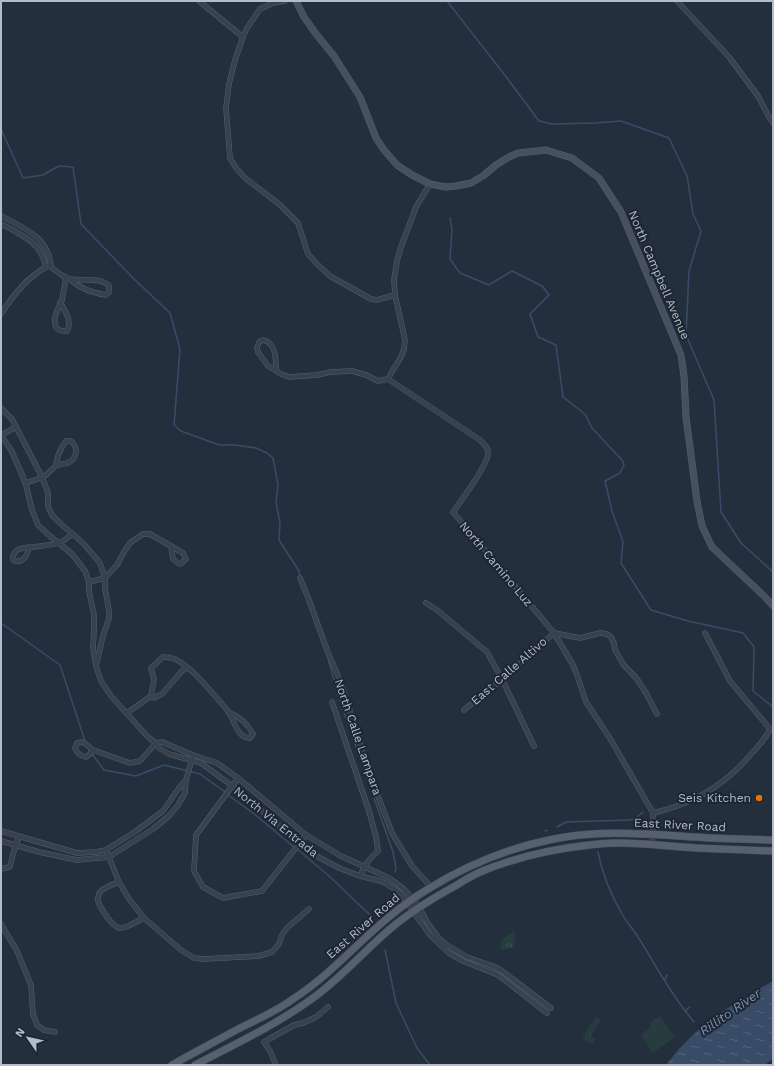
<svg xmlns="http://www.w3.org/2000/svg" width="774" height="1066" font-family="'Work Sans',sans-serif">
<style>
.grass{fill:url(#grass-tufts)}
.garden{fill:#263c3f}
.water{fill:url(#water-ripples)}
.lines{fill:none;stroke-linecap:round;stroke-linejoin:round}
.stream{stroke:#394c67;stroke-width:1.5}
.minor-casing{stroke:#565f6c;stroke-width:5.5}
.secondary-casing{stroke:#565f6c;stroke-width:7}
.primary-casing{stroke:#414a57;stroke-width:8}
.minor{stroke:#38414e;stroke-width:4.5}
.secondary{stroke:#465061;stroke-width:6}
.primary{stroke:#56606e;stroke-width:7}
.food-dot{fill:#e8710a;stroke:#1d2633;stroke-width:1.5}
.labels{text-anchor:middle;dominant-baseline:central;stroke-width:4;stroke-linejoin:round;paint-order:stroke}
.street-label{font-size:12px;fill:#b4bcc9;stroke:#1d2633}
.poi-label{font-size:12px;fill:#b4bcc9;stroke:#1d2633;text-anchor:end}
.water-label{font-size:13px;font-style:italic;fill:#7c92b1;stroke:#1d2633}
</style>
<defs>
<pattern id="grass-tufts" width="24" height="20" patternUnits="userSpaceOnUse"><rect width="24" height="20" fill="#263c3f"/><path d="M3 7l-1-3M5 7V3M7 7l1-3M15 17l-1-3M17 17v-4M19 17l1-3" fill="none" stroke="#435659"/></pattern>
<pattern id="water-ripples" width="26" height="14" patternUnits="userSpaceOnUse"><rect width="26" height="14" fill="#394c67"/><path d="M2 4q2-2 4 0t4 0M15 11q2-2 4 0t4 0" fill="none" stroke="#53647b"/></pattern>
</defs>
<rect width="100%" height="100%" fill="#242f3e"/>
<g class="grass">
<path d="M513 932 515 933 516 941 514 943 513 948 501 950 500 942 505 937Z"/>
<path d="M596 1017 601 1020 590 1036 595 1039 592 1044 582 1038Z"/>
</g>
<path class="garden" d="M660 1016 675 1037 653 1053 641 1035 651 1027 649 1023Z"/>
<path class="water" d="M773 981V1058L765 1065H666C672 1058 677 1050 684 1044 709 1017 742 999 773 981Z"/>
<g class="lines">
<g class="stream">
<path d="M447 1 504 74 539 121 552 124 595 123 621 121 669 138 687 176 693 214 701 231 689 271 686 335 714 400 721 512 741 543 773 572"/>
<path d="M1 129 23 178 43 175 59 166 73 167 81 224 134 279 170 313 180 349 174 425 181 431 219 445H235L256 448 267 453 273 458 278 485 276 502 280 523 279 540 299 571 300 576"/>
<path d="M450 218 452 230 450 259 460 273 489 285 512 271 542 286 549 295 530 314 538 337 556 345 563 397 585 414 592 428 622 460 624 465 620 473 605 481 612 511 623 542 621 563 651 610 688 621 743 633 754 647 753 691 773 707"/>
<path d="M1 623 60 665 85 741"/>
<path d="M327 655 339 698 393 852 396 868 395 872"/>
<path d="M87 747 104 770 136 776 164 765 200 774 225 792"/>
<path d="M228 795 253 813 294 847"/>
<path d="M557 827 566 822 630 820 636 818 643 812"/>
<path d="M545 831 547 830"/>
<path d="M297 849 328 875 370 915"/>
<path d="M598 852C602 873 610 893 621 912 626 922 634 930 640 940 657 968 673 997 694 1022"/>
<path d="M385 950 396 1003 417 1048 430 1065"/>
<path d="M665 980 667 975"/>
<path d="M686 1012 687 1009 690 1007"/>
</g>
<g class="minor-casing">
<g id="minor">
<path d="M199 1 243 37"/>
<path d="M285 1 273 3 260 9 247 28 243 37 235 60 229 84 226 108 230 158 236 168 245 178 279 204 298 223 308 254 317 264 330 276 371 299 377 300 395 295"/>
<path d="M677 1 729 57 758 96 769 117 773 123"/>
<path d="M1 216C24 228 49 237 51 267"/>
<path d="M1 224C7 227 13 230 18 233 34 242 42 249 46 267"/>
<path d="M60 303C66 311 72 322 67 331 46 332 57 310 62 300L66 278"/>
<path d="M1 314C13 295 27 277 48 266L51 267C56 271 63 277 70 279 80 281 102 277 109 286V292L106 295C93 293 79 288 70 279"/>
<path d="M276 370C276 359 276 342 263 340L259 342 257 348 258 352 268 366 281 374 289 377 317 375 331 372 352 371 366 375 378 381 388 379"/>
<path d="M388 379 480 440C484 444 488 447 488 453 488 465 461 501 453 512L554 633 573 665 577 675 586 702 611 740 653 813V834L652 844"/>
<path d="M388 379 393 370 401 357 404 349 405 340 395 295 394 280 397 261 401 247 416 207 430 184"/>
<path d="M1 408 12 419 42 477 48 493V507L52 515 61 524 83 543 100 563 105 578V588L109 611V618L103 636 97 662"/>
<path d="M1 435 11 450 21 472 26 485 32 510 38 525 50 536 72 554 85 571 89 582V591L94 615V631L93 648 96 666 101 681 111 696 137 725 149 738 156 743 140 761 130 763 93 750 86 744 82 742 77 743 75 748C77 753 80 756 86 757L90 754 93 750"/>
<path d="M1 435 16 427"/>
<path d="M25 483C32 481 40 479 46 475 50 472 53 467 58 465 60 464 64 464 67 463 77 460 79 448 71 441H66C60 449 57 455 56 465"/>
<path d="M29 547C28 555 22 565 13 560 12 547 25 548 34 547 40 546 53 545 59 543 64 541 68 537 72 534"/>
<path d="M300 578 309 600 327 650 342 685 368 770 392 833 412 866 431 887"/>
<path d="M89 582 105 578 117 565 124 552 130 543 143 534H150L183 553 186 559 182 563 179 564 173 559 171 546"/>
<path d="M426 603 437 610 487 652 502 679 534 746"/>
<path d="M187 668 183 670 162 694 154 698 151 696 154 679 151 668 163 657C168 657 172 658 175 659 191 667 205 685 216 697 220 702 224 706 228 711 235 721 236 737 250 738L253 734C248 724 238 716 228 712"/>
<path d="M332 702 369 811 376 837 378 851C369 859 365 865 360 876"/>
<path d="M464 710 502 679 554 633 580 638 600 633 607 634 611 637 614 643 615 650 623 664 637 679 646 693 657 714"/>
<path d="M127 713 151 696"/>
<path d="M238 778 196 835 194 871 203 887 223 898 262 891 306 835"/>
<path d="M653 813C661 811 669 809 677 806 706 796 732 777 752 753 759 745 766 739 770 729L730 681 705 633"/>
<path d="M1 831 77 853 96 852 106 850 136 831 163 811 179 788 186 780"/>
<path d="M1 841 39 852 77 860 109 857 153 829 169 816 178 805 185 793 186 780 192 759"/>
<path d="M106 850 119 882 129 899 144 918 181 950 194 958 203 959 259 956 272 952 279 944 282 935 287 928 309 909"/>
<path d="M1 869 10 867 13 854 19 837"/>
<path d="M119 882C114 884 103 888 100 892 98 894 98 899 98 901 101 909 112 927 120 928 128 928 137 921 144 918"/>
<path d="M1 924 17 951 31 985 33 1014 37 1025 44 1030 55 1032"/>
<path d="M547 1013 498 975 463 961 449 953 430 935 399 892 385 883 377 880 360 876 339 868 320 858 299 843 262 811 231 785 201 763 169 754 159 748 156 743 162 742 193 755 217 763 238 778 306 835 341 856 389 878 404 889 419 907 429 925 438 937 447 945 467 957 495 967 502 971 551 1008"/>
<path d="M276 1065 270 1051 264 1042 294 1025 303 1023 316 1017 328 1007"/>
</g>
</g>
<g class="secondary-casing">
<path id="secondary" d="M296 1 304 17 316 34 334 56 360 97 376 138 384 150 397 165 412 175 430 184 446 187 456 186 471 183 483 176 496 165 509 157 518 153 546 150 572 158 599 178 621 212 681 355 684 376 686 417 697 501 702 526 712 547 765 597 773 606"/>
</g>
<g class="primary-casing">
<g id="primary">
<path d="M172 1065C195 1052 218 1040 240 1028 258 1019 277 1011 293 999 329 976 357 943 390 916 402 906 415 897 428 889 467 865 505 849 549 840 598 829 646 834 696 837 721 839 747 839 773 840"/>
<path d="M195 1065C235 1044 276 1025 313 998 341 978 364 951 390 929 410 912 433 898 457 885 464 880 472 876 480 872 514 858 552 849 589 845 625 840 660 846 696 848 721 849 747 850 773 851"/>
</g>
</g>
<use href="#minor" class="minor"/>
<use href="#secondary" class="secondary"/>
<use href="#primary" class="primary"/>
</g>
<circle class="food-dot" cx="759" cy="798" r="4"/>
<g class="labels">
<g class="street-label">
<text transform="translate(659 275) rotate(67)">North Campbell Avenue</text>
<text transform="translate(496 564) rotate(50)">North Camino Luz</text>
<text transform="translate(509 671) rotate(-41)">East Calle Altivo</text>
<text transform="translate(358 737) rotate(71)">North Calle Lampara</text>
<text transform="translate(276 822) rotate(39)">North Via Entrada</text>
<text transform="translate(680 825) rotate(3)">East River Road</text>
<text transform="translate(363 926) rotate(-41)">East River Road</text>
</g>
<g class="poi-label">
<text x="751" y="798">Seis Kitchen</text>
</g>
<g class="water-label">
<text transform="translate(730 1012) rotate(-35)">Rillito River</text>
</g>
</g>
<rect width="774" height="1066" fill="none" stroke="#b4bcc9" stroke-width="4"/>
<g transform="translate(28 1038) rotate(304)" stroke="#1d2633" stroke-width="3" paint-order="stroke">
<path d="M0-3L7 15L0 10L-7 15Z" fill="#b4bcc9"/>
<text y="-6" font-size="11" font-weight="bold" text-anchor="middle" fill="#b4bcc9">N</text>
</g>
</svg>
